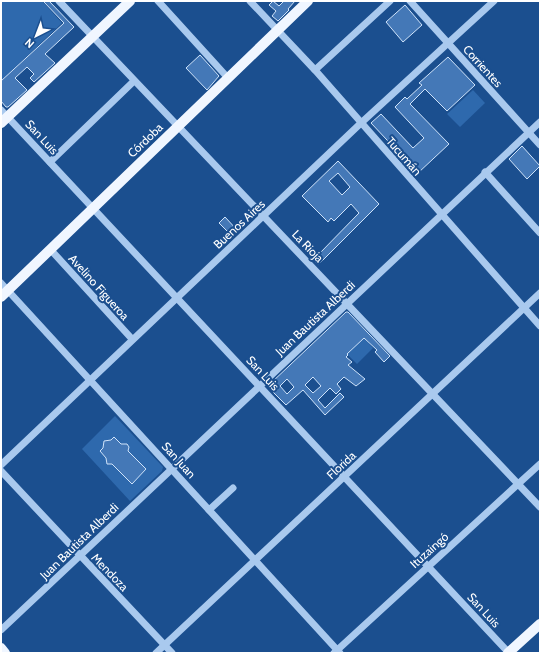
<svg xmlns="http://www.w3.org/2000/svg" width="541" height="654" font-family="Cabin,sans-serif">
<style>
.green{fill:#2e69ad}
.building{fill:#4478b7;stroke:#cfe3fa;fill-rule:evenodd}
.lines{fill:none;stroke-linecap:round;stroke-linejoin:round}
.minor{stroke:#a9c9ee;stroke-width:7}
.major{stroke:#f0f6ff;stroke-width:10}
.labels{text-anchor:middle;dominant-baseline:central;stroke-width:4;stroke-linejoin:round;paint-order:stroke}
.street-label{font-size:12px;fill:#fff;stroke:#1b4f8f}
</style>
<rect width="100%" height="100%" fill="#1b4f8f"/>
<g class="green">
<path d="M1 1H42L62 23 1 81Z"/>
<path d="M473 90 485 103 460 127 447 114Z"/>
<path d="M364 338 373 348 357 364 347 354Z"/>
<path d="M115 416 163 467 162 471 130 501 82 449Z"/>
</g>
<g class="building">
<path d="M43 1H49L74 27 45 54 55 63 34 82 30 78 34 74 27 67 15 78 27 90 8 107H6L1 101V81L64 23Z"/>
<path d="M273 1 279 6 284 1H295L288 9 289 10 278 21 272 16 276 11 269 5Z"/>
<path d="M405 5 422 25 403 42 386 22Z"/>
<path d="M200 55 219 76 207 90 186 68Z"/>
<path d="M448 57 475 85 447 111 425 89 410 104 449 144 418 173 371 123 381 114 413 148 424 138 395 107 405 97 407 99 422 85 419 83Z"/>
<path d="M522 146 540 166 527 179 509 159Z"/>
<path d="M338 161 379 204 318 265 310 257 316 252 319 254 359 213 351 204 334 221 331 218 328 222 302 196ZM338 173 350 187 342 195 329 181Z"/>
<path d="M225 217 238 231 232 236 219 223Z"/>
<path d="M346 312H348L390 356 384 362 375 352 377 350 364 338 347 354 348 355 346 357 352 362 348 365 365 379 356 386 344 377 337 384 341 389 336 394 330 388 318 400 325 408 340 393 344 397 325 415 303 390 286 405 270 389 271 383ZM313 377 321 386 313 393 305 385ZM287 379 294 387 287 394 280 386Z"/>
<path d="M114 437 121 444H127L129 447 128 451 146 469 132 484 112 464H107L106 458 100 451 103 448 104 441 111 440Z"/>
</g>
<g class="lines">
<g class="minor">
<path d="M59 1 540 507"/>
<path d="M158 1 228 78"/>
<path d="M250 1 315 70 540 326"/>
<path d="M410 1 540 145"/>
<path d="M315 70 390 1"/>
<path d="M1 110 509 653"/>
<path d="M50 162 134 81"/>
<path d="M485 172 540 233"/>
<path d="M50 249 132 339"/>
<path d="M1 283 340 653"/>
<path d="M1 465 361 123 494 1"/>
<path d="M1 471 172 653"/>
<path d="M209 510 233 488"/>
<path d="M1 630 540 122"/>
<path d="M156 653 540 293"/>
<path d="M334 653 540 464"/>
</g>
<g class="major">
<path d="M1 123 130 1"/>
<path d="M1 297 308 1"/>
<path d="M1 648 5 653"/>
<path d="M508 653 540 624"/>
</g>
</g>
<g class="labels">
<g class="street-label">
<text transform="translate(483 66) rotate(48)">Corrientes</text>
<text transform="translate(42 137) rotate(47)">San Luis</text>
<text transform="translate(145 140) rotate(-44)">Córdoba</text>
<text transform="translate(404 156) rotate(49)">Tucumán</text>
<text transform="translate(239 224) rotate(-43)">Buenos Aires</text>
<text transform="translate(308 246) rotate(46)">La Rioja</text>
<text transform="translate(99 287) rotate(48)">Avelino Figueroa</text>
<text transform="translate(315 318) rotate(-43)">Juan Bautista Alberdi</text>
<text transform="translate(263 373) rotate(47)">San Luis</text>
<text transform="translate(179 460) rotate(48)">San Juan</text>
<text transform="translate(341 465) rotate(-43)">Florida</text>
<text transform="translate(79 541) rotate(-44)">Juan Bautista Alberdi</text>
<text transform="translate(429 550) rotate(-42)">Ituzaingó</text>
<text transform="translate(110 572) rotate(46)">Mendoza</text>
<text transform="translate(484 610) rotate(47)">San Luis</text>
</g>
</g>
<rect width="541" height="654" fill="none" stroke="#ffffff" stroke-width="4"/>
<g transform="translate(36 36) rotate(222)" stroke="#1b4f8f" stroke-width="3" paint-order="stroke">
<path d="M0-3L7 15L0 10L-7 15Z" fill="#ffffff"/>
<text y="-6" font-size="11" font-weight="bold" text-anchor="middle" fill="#ffffff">N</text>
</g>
</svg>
